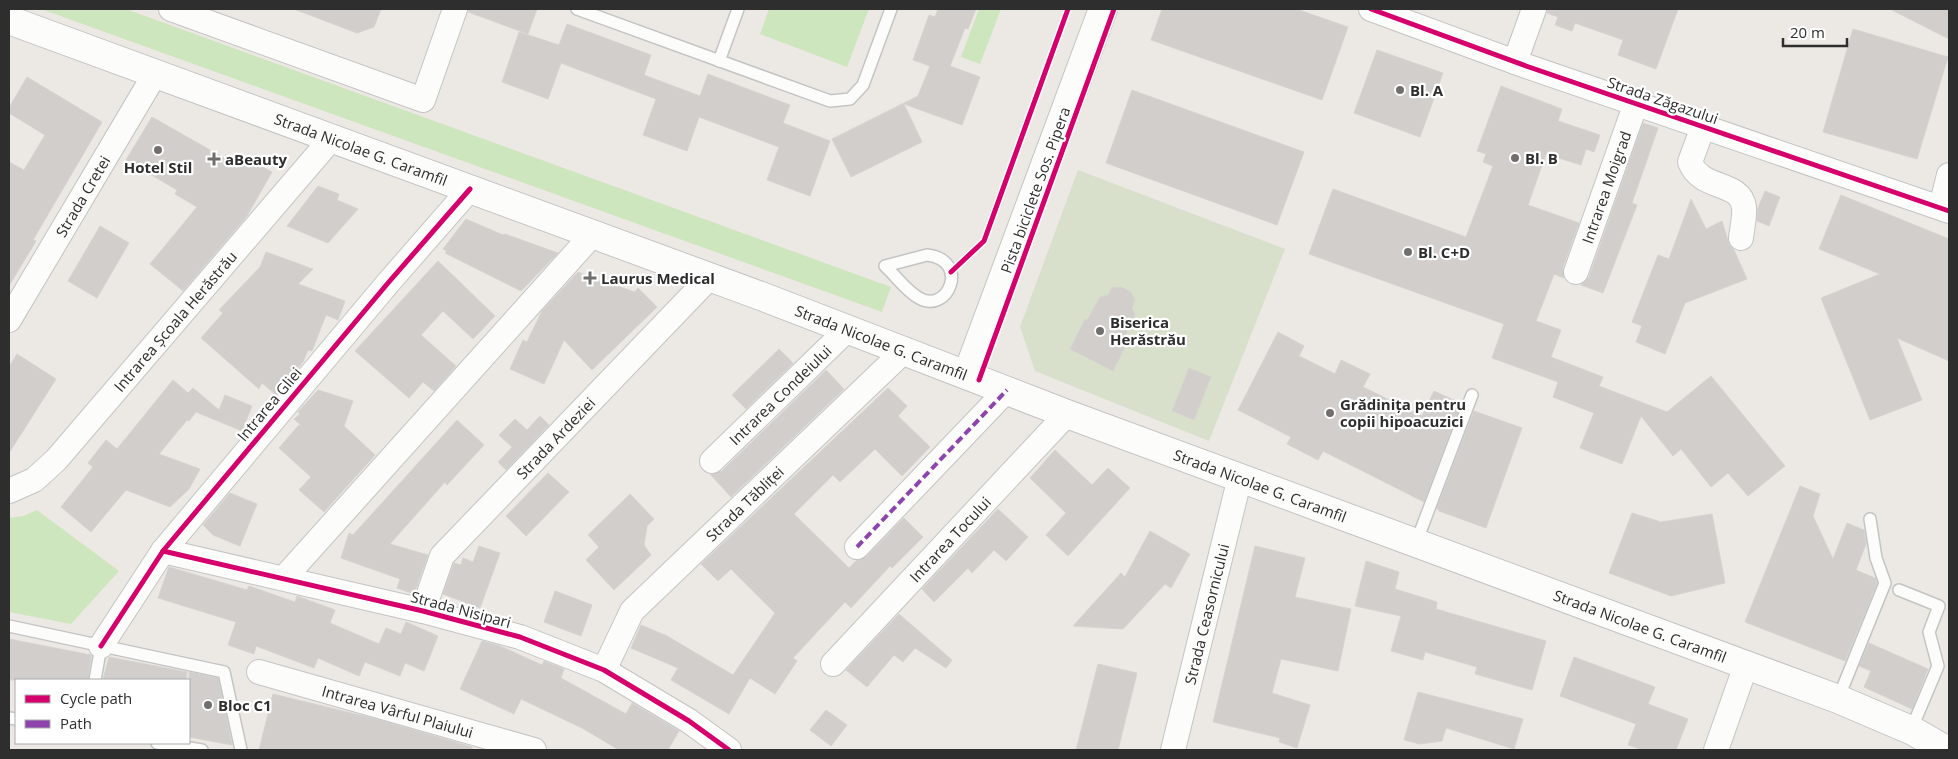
<svg xmlns="http://www.w3.org/2000/svg" width="1958" height="759" font-family="'Open Sans',sans-serif">
<style>
.green{fill:#cee6be}
.cemetery{fill:#d8e0cc}
.building{fill:#d1cecb;stroke:#d7d4d0}
.lines{fill:none;stroke-linecap:round;stroke-linejoin:round}
.lane-casing{stroke:#c5c4c5;stroke-width:14}
.street-casing{stroke:#c5c4c5;stroke-width:26}
.secondary-casing{stroke:#c5c4c5;stroke-width:30}
.lane{stroke:#fcfcfb;stroke-width:11}
.street{stroke:#fcfcfb;stroke-width:24}
.secondary{stroke:#fcfcfb;stroke-width:28}
.quiet{stroke:#8e44ad;stroke-width:4;stroke-dasharray:8 4;stroke-linecap:butt}
.cycleway-casing{stroke:#fff;stroke-width:8}
.cycleway{stroke:#d6006c;stroke-width:5}
.poi-dot{fill:#706f6e;stroke:#fff;stroke-width:2}
.labels{text-anchor:middle;dominant-baseline:central;stroke-width:4.5;stroke-linejoin:round;paint-order:stroke}
.poi-label{font-size:15px;font-weight:bold;fill:#2e2e2e;stroke:#fff;text-anchor:start}
.street-label{font-size:15px;fill:#2e2e2e;stroke:#fff}
</style>
<rect width="100%" height="100%" fill="#ece8e4"/>
<g class="green">
<path d="M41 9H126L891 287 882 312Z"/>
<path d="M769 9H869L847 67 760 34Z"/>
<path d="M979 9H1001L980 64 961 57Z"/>
<path d="M37 510 119 571 71 624 9 612V518L23 516Z"/>
</g>
<path class="cemetery" d="M1078 170 1285 249 1209 441 1035 371 1020 327Z"/>
<g class="building">
<path d="M294 9H381L374 27 357 33Z"/>
<path d="M468 9H537L528 34 468 12Z"/>
<path d="M938 9H976L968 29 965 28 950 66 980 77 962 125 904 104 922 142 851 177 832 139 918 96 930 66 913 60 929 15 935 17Z"/>
<path d="M1162 9H1296L1348 27 1322 100 1151 40Z"/>
<path d="M1547 9H1678L1656 69 1618 55 1623 40 1575 23 1572 31 1555 25 1558 17 1547 13Z"/>
<path d="M1890 9H1949V39Z"/>
<path d="M567 24 651 55 644 75 700 96 708 74 790 105 783 123 830 141 810 196 767 180 779 147 699 117 687 151 643 135 656 99 561 63 548 99 502 82 519 32 559 45Z"/>
<path d="M1853 29 1948 57 1917 159 1823 132Z"/>
<path d="M1377 50 1443 73 1420 137 1354 113Z"/>
<path d="M27 77 102 122 33 240 36 241 9 286V162L24 170 45 135 9 113V108Z"/>
<path d="M1501 86 1562 109 1558 121 1600 135 1594 152 1586 149 1581 165 1546 154 1528 205 1579 223 1563 267 1564 278 1554 274 1536 321 1561 330 1551 357 1603 377 1599 386 1667 412 1711 376 1785 466 1748 496 1728 473 1711 487 1681 449 1673 456 1641 416 1622 464 1580 448 1594 413 1553 397 1558 382 1492 358 1504 324 1309 254 1333 189 1466 237 1493 166 1483 162 1486 154 1477 151Z"/>
<path d="M1132 90 1304 152 1277 225 1106 163Z"/>
<path d="M152 117 240 167 246 158 272 172 247 216 183 291 150 264 197 207 175 194 177 190 126 160Z"/>
<path d="M1643 123 1658 128 1632 203 1637 205 1603 293 1581 285 1589 277Z"/>
<path d="M318 186 339 194 337 200 358 209 328 243 287 226Z"/>
<path d="M1765 191 1780 197 1769 226 1757 221 1758 208Z"/>
<path d="M1841 195 1949 239V361L1897 338 1922 400 1870 420 1821 298 1880 274 1819 249Z"/>
<path d="M1691 199 1706 229 1722 221 1729 244 1734 250 1747 279 1685 303 1665 354 1636 342 1642 326 1632 322 1658 255 1669 259Z"/>
<path d="M466 219 503 235 505 234 558 253 521 291 445 253 447 251 443 249Z"/>
<path d="M100 226 129 243 97 298 68 281Z"/>
<path d="M266 252 313 269 298 284 345 301 338 320 326 315 312 351 308 350 303 362 276 395 262 383 259 389 201 338 223 313 219 310 260 267Z"/>
<path d="M438 261 495 316 473 339 443 311 421 335 456 366 434 391 423 382 409 398 355 351Z"/>
<path d="M578 272 613 287 614 285 635 292 638 288 657 307 592 370 564 340 544 384 510 369 523 340 527 342 542 311Z"/>
<path d="M1121 287 1131 292 1135 300 1132 308 1135 314 1124 339 1128 341 1113 371 1070 349 1085 319 1087 320 1100 297 1108 295 1112 288Z"/>
<path d="M1278 332 1304 346 1299 356 1335 374 1341 360 1370 374 1363 387 1422 416 1434 391 1456 401 1454 404 1460 406 1424 502 1323 451 1318 460 1287 444 1291 437 1238 410Z"/>
<path d="M779 349 793 363 746 409 732 395Z"/>
<path d="M17 354 56 379 9 453V367Z"/>
<path d="M1189 368 1211 377 1194 420 1172 411Z"/>
<path d="M826 370 844 389 731 497 710 474 722 471Z"/>
<path d="M173 380 188 393 193 388 219 410 225 395 252 406 242 431 196 412 189 421 187 420 159 454 200 469 189 489 170 507 126 490 91 532 61 507 93 467 88 463 106 440 117 449Z"/>
<path d="M888 388 907 406 898 416 930 447 902 476 875 449 840 482 833 475 794 514 849 568 857 560 867 556 904 518 923 537 892 568 890 566 851 608 845 602 793 658 797 661 775 694 750 678 729 714 671 680 678 668 631 648 641 625 667 636 733 675 775 613 731 569 718 581 701 564Z"/>
<path d="M318 390 353 401 344 426 375 455 324 512 299 490 311 477 279 448 299 425 302 426 294 419 300 414 298 412Z"/>
<path d="M1474 411 1522 428 1486 528 1439 511 1437 508Z"/>
<path d="M540 416 549 425 506 470 498 462 512 447 499 435 515 419 527 430Z"/>
<path d="M457 420 484 445 447 485 445 482 390 544 428 555 414 594 397 588 400 579 341 558 349 533 353 535Z"/>
<path d="M1055 450 1092 485 1108 468 1130 488 1068 556 1046 535 1066 513 1030 478Z"/>
<path d="M548 473 569 492 526 536 506 516Z"/>
<path d="M1800 486 1820 494 1813 516 1833 559 1847 523 1864 530 1866 544 1856 570 1875 578 1877 583 1845 661 1745 622Z"/>
<path d="M230 493 257 504 240 546 213 535 203 525Z"/>
<path d="M630 494 654 519 647 526 644 545 651 555 614 590 586 560 599 547 588 535Z"/>
<path d="M998 509 1028 537 1006 561 994 550 972 573 968 568 934 602 922 589Z"/>
<path d="M1632 513 1661 522 1712 514 1725 583 1671 596 1609 573Z"/>
<path d="M1150 531 1190 554 1171 588 1165 584 1123 629 1073 626 1121 573 1125 577Z"/>
<path d="M479 546 500 553 480 608 443 594 454 563 461 565 463 558 473 562Z"/>
<path d="M1255 546 1305 558 1295 597 1351 609 1338 671 1281 659 1272 693 1310 705 1297 748 1279 742 1280 738 1213 722Z"/>
<path d="M1366 561 1399 572 1395 589 1437 602 1436 609 1546 641 1532 690 1475 674 1477 667 1425 652 1423 660 1391 651 1401 616 1355 606Z"/>
<path d="M169 567 247 590 249 586 295 602 297 596 335 610 330 623 379 644 386 628 401 634 406 622 438 636 424 671 405 663 400 676 365 662 359 676 318 658 314 668 256 646 254 654 228 645 236 622 158 598Z"/>
<path d="M555 591 592 605 581 636 544 622Z"/>
<path d="M899 614 952 660 946 668 915 648 903 662 894 655 867 687 846 670Z"/>
<path d="M9 639 91 655 88 680H9Z"/>
<path d="M482 641 500 646 542 665 544 661 564 669 561 678 626 714 632 703 679 731 668 750H619L582 728 521 699 514 714 460 689Z"/>
<path d="M1869 643 1928 669 1912 709 1864 687 1871 671 1859 666Z"/>
<path d="M109 657 187 672 186 680H103Z"/>
<path d="M1574 657 1655 687 1648 704 1688 719 1676 750H1643L1628 745 1636 724 1560 696Z"/>
<path d="M1098 664 1137 673 1118 750H1076Z"/>
<path d="M189 672 218 678 232 745 189 737Z"/>
<path d="M1418 692 1523 719 1514 749 1446 728 1442 741 1420 744 1404 740Z"/>
<path d="M273 694 380 720 472 747V750H259Z"/>
<path d="M826 710 847 725 831 746 810 730Z"/>
</g>
<g class="lines">
<g class="lane-casing">
<g id="lane">
<path d="M577 9 830 101 850 99 863 85 891 9"/>
<path d="M719 61 738 9"/>
<path d="M927 255C971 260 948 315 919 298 906 291 896 276 885 266Z"/>
<path d="M1416 543 1472 395"/>
<path d="M1899 590 1939 606 1929 632 1938 666 1911 730"/>
<path d="M9 626 224 672 241 750"/>
<path d="M95 680 101 646"/>
<path d="M1838 699 1885 583 1876 558 1870 519"/>
<path d="M9 718 16 719"/>
<path d="M157 743 202 750"/>
</g>
</g>
<g class="street-casing">
<g id="street">
<path d="M171 9 423 100 455 9"/>
<path d="M1371 9 1526 66 1949 211"/>
<path d="M1515 62 1534 9"/>
<path d="M1703 127 1690 162C1701 191 1740 180 1744 207 1745 216 1742 229 1741 238"/>
<path d="M1941 207 1949 175"/>
<path id="s1" d="M1576 272 1636 103"/>
<path id="s2" d="M9 320 155 74"/>
<path id="s3" d="M712 461 848 329"/>
<path id="s4" d="M9 491 34 480 56 460 332 138"/>
<path d="M857 547 1007 390"/>
<path d="M163 551 423 611 520 637 604 670 689 721 729 750"/>
<path d="M284 578 593 234"/>
<path id="s5" d="M423 611 442 556 710 277"/>
<path d="M101 646 163 551 388 283 470 189"/>
<path id="s6" d="M833 664 1067 414"/>
<path id="s7" d="M604 670 632 611 904 351"/>
<path id="s8" d="M259 672 534 750"/>
<path id="s9" d="M1173 750 1240 477"/>
<path d="M1716 750 1746 665"/>
</g>
</g>
<g class="secondary-casing">
<g id="secondary">
<path id="s10" d="M9 20 761 296 1067 414 1838 699 1913 731 1946 750"/>
<path d="M967 375 1103 9"/>
</g>
</g>
<use href="#lane" class="lane"/>
<use href="#street" class="street"/>
<use href="#secondary" class="secondary"/>
<path class="quiet" d="M857 547 1007 390"/>
<g class="cycleway-casing">
<g id="cycleway">
<path d="M1371 9 1526 66 1949 211"/>
<path d="M951 272 984 241 1068 9"/>
<path d="M979 380 1114 9"/>
<path d="M163 551 423 611 520 637 604 670 689 721 729 750"/>
<path d="M101 646 163 551 388 283 470 189"/>
</g>
</g>
<use href="#cycleway" class="cycleway"/>
</g>
<g class="poi-dot">
<circle cx="1400" cy="90" r="5"/>
<circle cx="158" cy="150" r="5"/>
<circle cx="1515" cy="158" r="5"/>
<path d="M211.5 151.5h5v5h5v5h-5v5h-5v-5h-5v-5h5z"/>
<circle cx="1408" cy="252" r="5"/>
<path d="M587.5 270.5h5v5h5v5h-5v5h-5v-5h-5v-5h5z"/>
<circle cx="1100" cy="331" r="5"/>
<circle cx="1330" cy="413" r="5"/>
<circle cx="208" cy="705" r="5"/>
</g>
<g class="labels">
<g class="poi-label">
<text x="1410" y="90">Bl. A</text>
<text x="1525" y="158">Bl. B</text>
<text x="225" y="159">aBeauty</text>
<text x="158" y="167" text-anchor="middle">Hotel Stil</text>
<text x="1418" y="252">Bl. C+D</text>
<text x="601" y="278">Laurus Medical</text>
<text x="1110" y="322">Biserica<tspan x="1110" dy="17">Herăstrău</tspan></text>
<text x="1340" y="404">Grădinița pentru<tspan x="1340" dy="17">copii hipoacuzici</tspan></text>
<text x="218" y="705">Bloc C1</text>
</g>
<g class="street-label">
<text transform="translate(1663 100) rotate(19)">Strada Zăgazului</text>
<text stroke="none"><textPath href="#s10" startOffset="375">Strada Nicolae G. Caramfil</textPath></text>
<text stroke="none"><textPath href="#s1" startOffset="90">Intrarea Moigrad</textPath></text>
<text transform="translate(1035 190) rotate(-70)">Pista biciclete Sos. Pipera</text>
<text stroke="none"><textPath href="#s2" startOffset="144">Strada Cretei</textPath></text>
<text stroke="none"><textPath href="#s4" startOffset="240">Intrarea Școala Herăstrău</textPath></text>
<text stroke="none"><textPath href="#s10" startOffset="930">Strada Nicolae G. Caramfil</textPath></text>
<text stroke="none"><textPath href="#s3" startOffset="95">Intrarea Condeiului</textPath></text>
<text transform="translate(269 404) rotate(-50)">Intrarea Gliei</text>
<text stroke="none"><textPath href="#s5" startOffset="222">Strada Ardeziei</textPath></text>
<text stroke="none"><textPath href="#s10" startOffset="1335">Strada Nicolae G. Caramfil</textPath></text>
<text stroke="none"><textPath href="#s7" startOffset="221">Strada Tăbliței</textPath></text>
<text stroke="none"><textPath href="#s6" startOffset="171">Intrarea Tocului</textPath></text>
<text transform="translate(461 609) rotate(15)">Strada Nisipari</text>
<text stroke="none"><textPath href="#s9" startOffset="140">Strada Ceasornicului</textPath></text>
<text stroke="none"><textPath href="#s10" startOffset="1740">Strada Nicolae G. Caramfil</textPath></text>
<text stroke="none"><textPath href="#s8" startOffset="144">Intrarea Vârful Plaiului</textPath></text>
</g>
</g>
<rect width="1958" height="759" fill="none" stroke="#2e2e2e" stroke-width="20"/>
<rect x="15" y="679" width="175" height="65" fill="#ffffff" stroke="#ababab"/>
<rect x="25" y="695" width="25" height="8" fill="#d6006c" stroke="#ababab"/>
<text x="60" y="704" font-size="15" fill="#2e2e2e">Cycle path</text>
<rect x="25" y="720" width="25" height="8" fill="#8e44ad" stroke="#ababab"/>
<text x="60" y="729" font-size="15" fill="#2e2e2e">Path</text>
<path d="M1783 38v8h64v-8" fill="none" stroke="#2e2e2e" stroke-width="2.5"/>
<text x="1790" y="38" font-size="15" fill="#2e2e2e" stroke="#ffffff" stroke-width="4" paint-order="stroke">20 m</text>
</svg>
